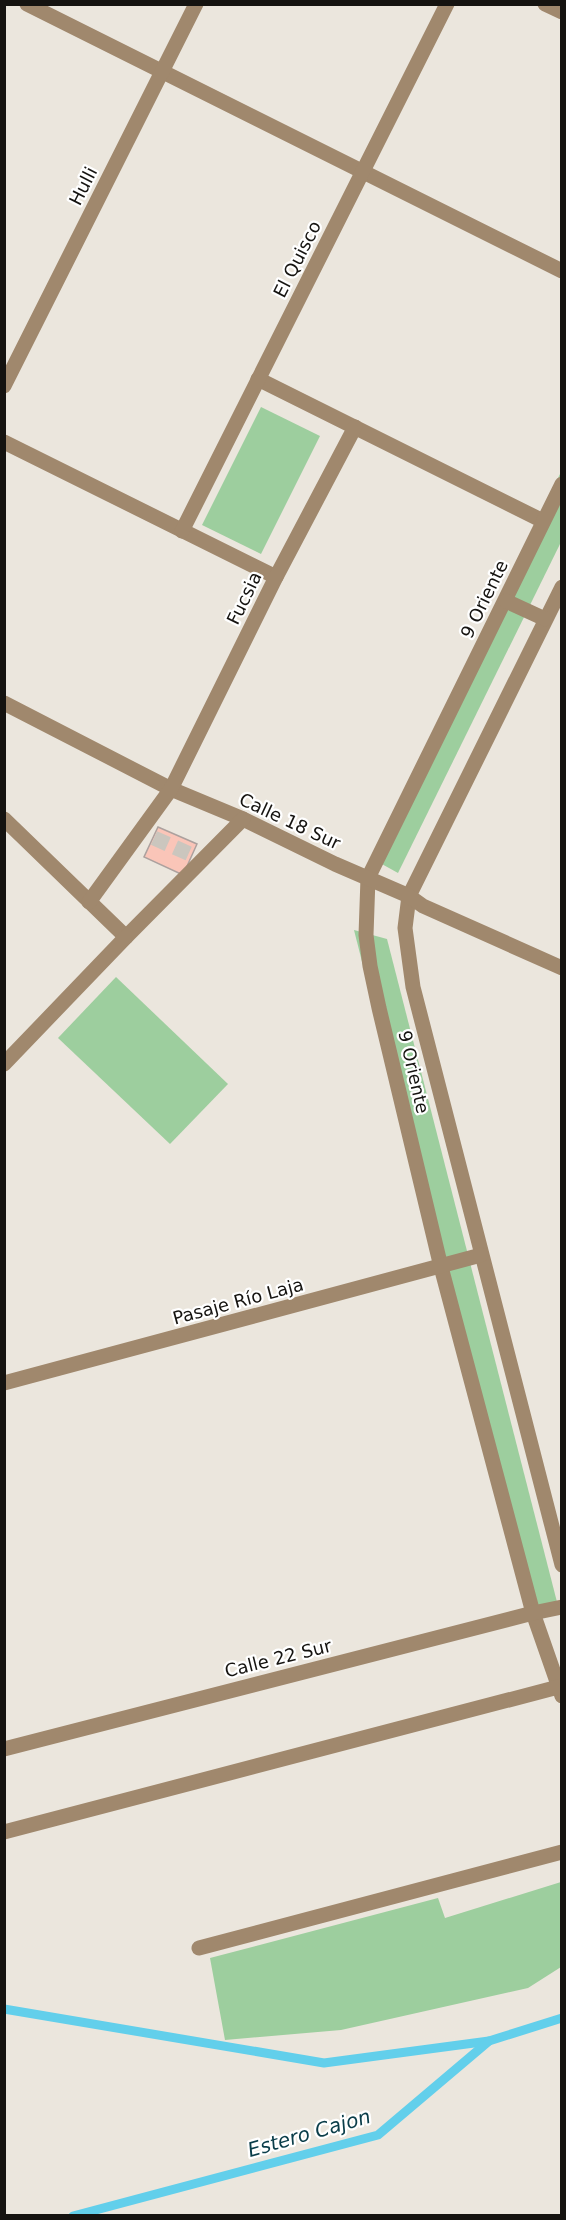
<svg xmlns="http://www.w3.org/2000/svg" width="566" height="2220" font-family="'DejaVu Sans',sans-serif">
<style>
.green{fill:#9dce9e}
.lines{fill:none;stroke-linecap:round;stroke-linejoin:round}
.stream{stroke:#62cfeb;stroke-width:9}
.building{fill:#fac5b8;stroke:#aca19e;stroke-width:1.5}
.minor-tunnel{stroke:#cbc6be;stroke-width:15;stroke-dasharray:15 8;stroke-linecap:butt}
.minor{stroke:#a0886d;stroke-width:15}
.labels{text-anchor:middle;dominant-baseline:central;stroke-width:4.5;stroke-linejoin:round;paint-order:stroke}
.street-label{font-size:18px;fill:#151310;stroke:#fff}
.water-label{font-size:20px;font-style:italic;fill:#0a3d49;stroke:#fff}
</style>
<rect width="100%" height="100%" fill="#ebe6dd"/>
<g class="green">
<path d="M261 407 320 436 261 554 202 525Z"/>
<path d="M561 472V542L398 873 371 858Z"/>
<path d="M354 930 387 939 557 1602 526 1610Z"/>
<path d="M116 977 228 1084 170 1144 58 1038Z"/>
<path d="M561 1882V1967L528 1988 341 2030 225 2040 210 1958 438 1898 445 1918Z"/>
</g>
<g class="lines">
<g class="stream">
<path d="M4 2009 324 2063 489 2041"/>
<path d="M73 2216 378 2135 489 2041 562 2018"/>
</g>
</g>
<path class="building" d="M158 827 197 844 183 875 144 857Z"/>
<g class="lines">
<path class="minor-tunnel" d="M154 838 192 855"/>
<g class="minor">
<path d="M27 4 562 271"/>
<path d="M545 4 562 12"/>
<path d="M258 379 543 521"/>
<path d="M4 386 196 4"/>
<path d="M4 442 276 577"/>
<path d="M562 484 368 878 366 935 370 966 379 1008 441 1267 533 1613 562 1696"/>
<path d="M182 531 447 4"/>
<path d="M562 587 409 896 405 928 413 987 562 1565"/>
<path d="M506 601 545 619"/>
<path d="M4 703 171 789 243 819 335 864 409 896 423 906 562 968"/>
<path d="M4 819 126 937"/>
<path d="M89 902 171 789 276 577 355 427"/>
<path d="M4 1064 126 937 243 819"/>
<path d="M4 1383 481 1255"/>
<path d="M4 1749 533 1613 562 1607"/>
<path d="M4 1832 562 1686"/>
<path d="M199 1948 562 1852"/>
</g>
</g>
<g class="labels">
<g class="street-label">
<text transform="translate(83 186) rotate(-63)">Hulli</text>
<text transform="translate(297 259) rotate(-63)">El Quisco</text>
<text transform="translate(244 598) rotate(-64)">Fucsia</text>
<text transform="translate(484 599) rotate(-64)">9 Oriente</text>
<text transform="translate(290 821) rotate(25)">Calle 18 Sur</text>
<text transform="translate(414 1072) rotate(77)">9 Oriente</text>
<text transform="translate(238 1301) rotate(-15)">Pasaje Río Laja</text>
<text transform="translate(278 1658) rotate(-14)">Calle 22 Sur</text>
</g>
<g class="water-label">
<text transform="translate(309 2133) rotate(-16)">Estero Cajon</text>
</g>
</g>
<rect width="566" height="2220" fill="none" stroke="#151310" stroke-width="12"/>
</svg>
